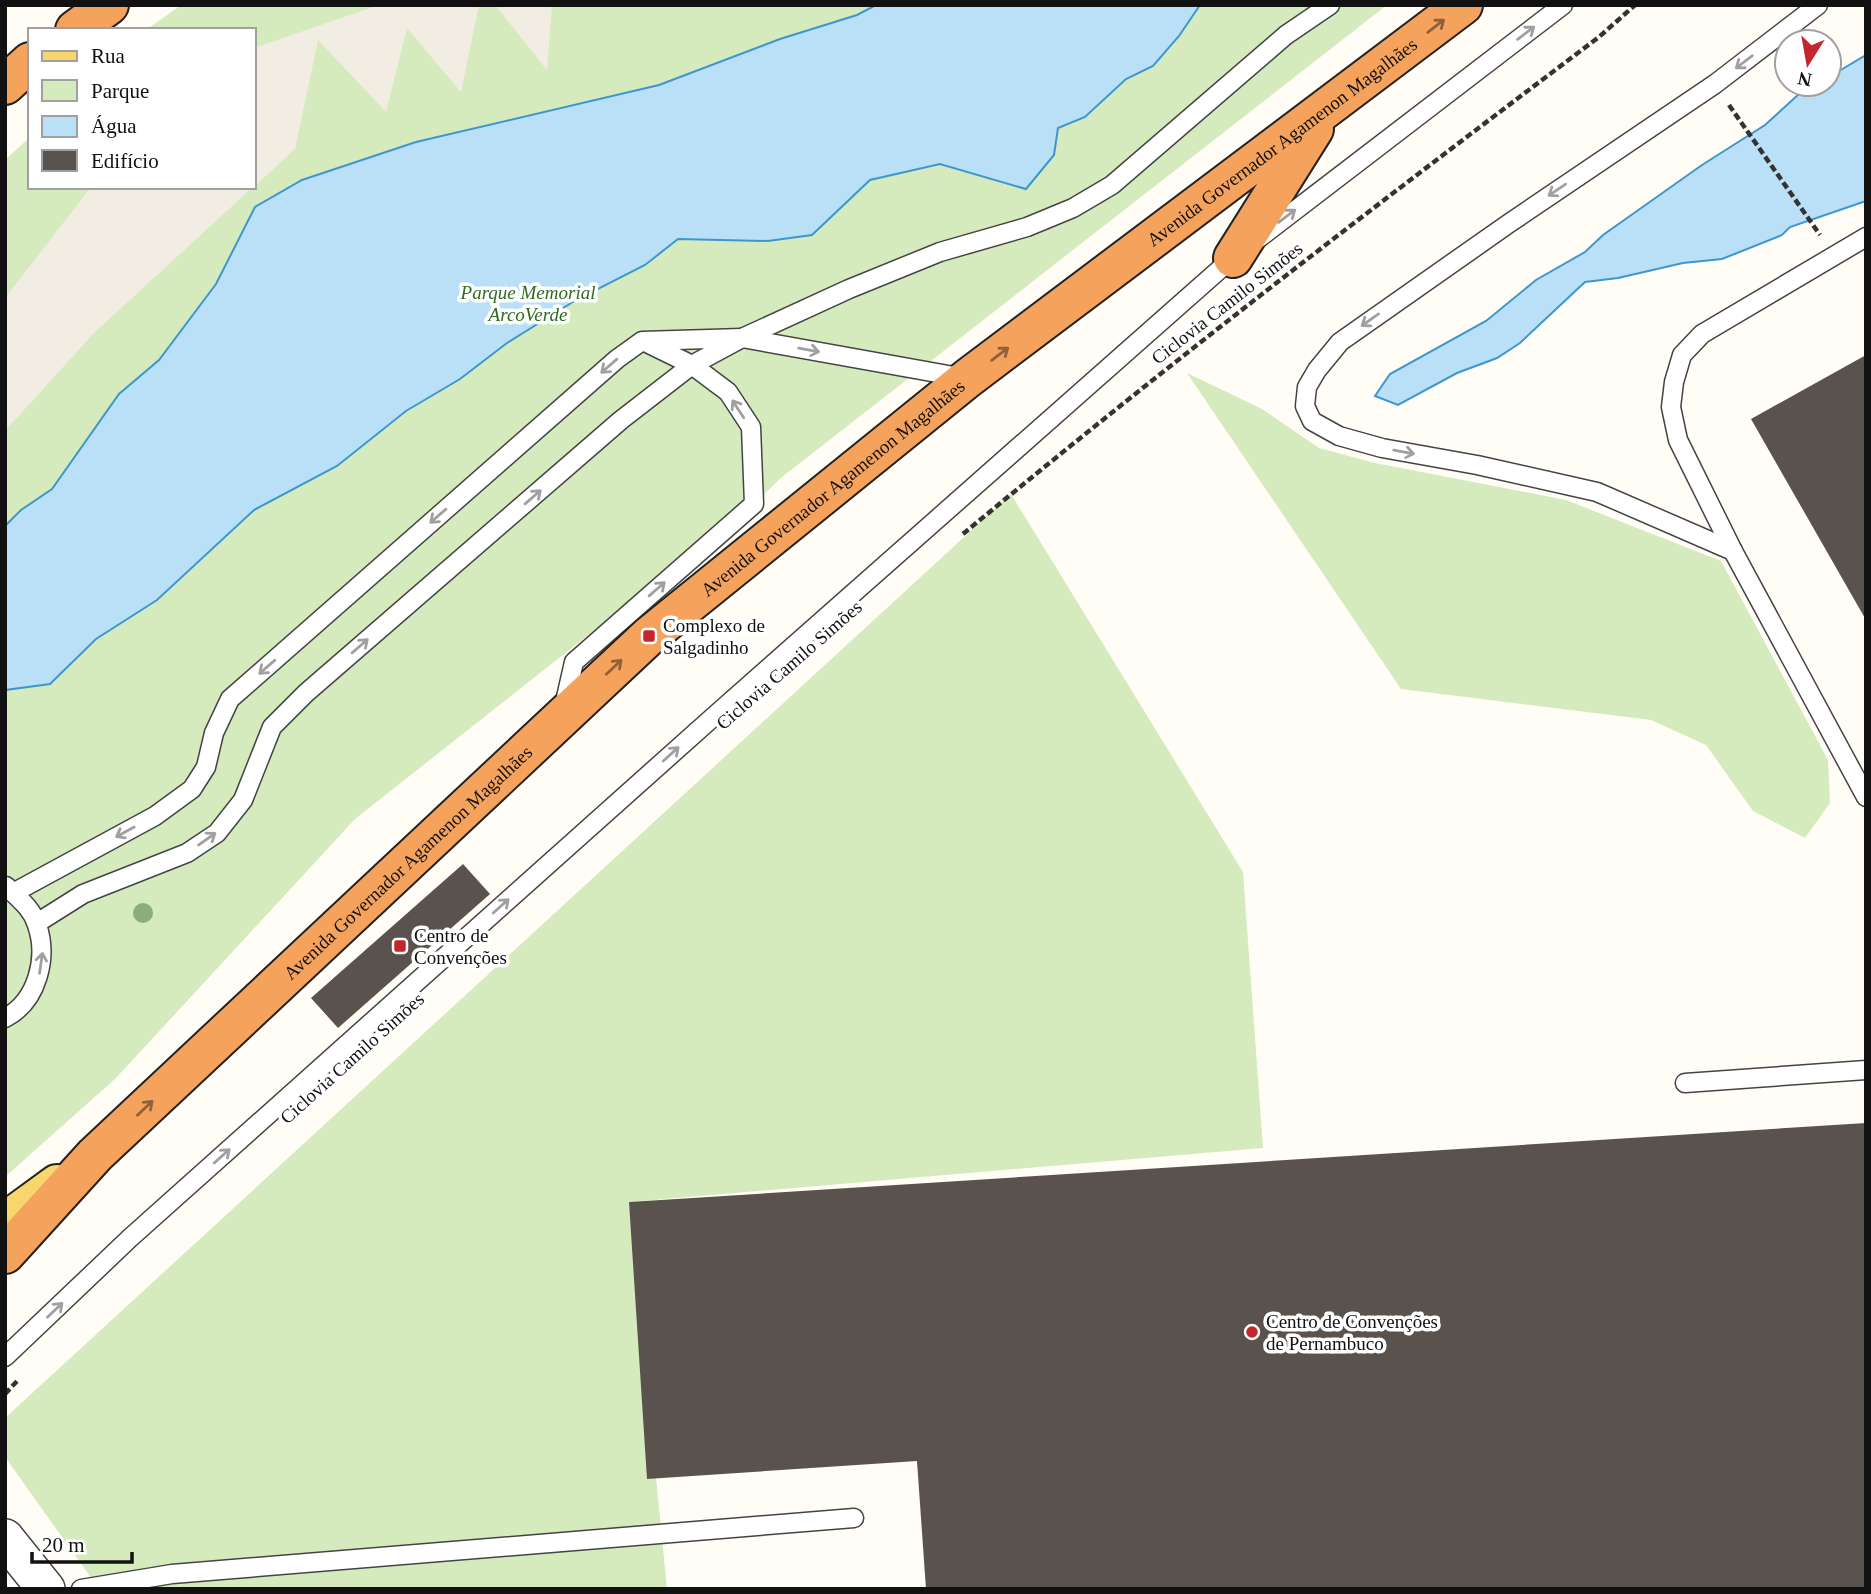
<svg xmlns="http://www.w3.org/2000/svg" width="1871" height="1594" font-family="Georgia,serif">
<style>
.green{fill:#d5ebbd}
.plaza{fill:#f1ede2}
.water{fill:#b9e0f7;stroke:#3f96cf;stroke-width:2}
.building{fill:#5a524d}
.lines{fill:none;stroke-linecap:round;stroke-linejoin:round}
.lane-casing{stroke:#444;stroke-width:21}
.street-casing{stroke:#444;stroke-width:40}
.primary-casing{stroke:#222;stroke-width:42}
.highway-casing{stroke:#222;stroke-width:42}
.path{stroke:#333;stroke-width:4.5;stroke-dasharray:7 3.5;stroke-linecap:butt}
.lane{stroke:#fff;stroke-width:18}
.street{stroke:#fff;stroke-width:37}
.primary{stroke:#f9d66b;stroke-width:38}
.highway{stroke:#f5a25d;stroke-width:38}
.tree{fill:#8dad7f}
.oneway{stroke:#8e613b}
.oneway2{stroke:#a0a0a0}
.poi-dot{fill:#c4262e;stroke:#fff;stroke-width:2.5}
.labels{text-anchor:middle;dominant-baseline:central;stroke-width:7;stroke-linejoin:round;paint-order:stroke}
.street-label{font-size:19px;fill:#111;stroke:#fff}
.park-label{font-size:19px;font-style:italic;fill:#2f6b1f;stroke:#fff}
.poi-label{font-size:19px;fill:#111;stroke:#fff;text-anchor:start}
</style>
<rect width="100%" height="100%" fill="#fffdf5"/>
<g class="green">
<path d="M181 5H1387L782 477 754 504 355 819 116 1078 5 1177V160L30 137V187H254V30H146Z"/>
<path d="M1187 373 1262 409 1319 448 1375 463 1566 500 1721 561 1828 760 1830 803 1805 838 1753 811 1706 745 1651 720 1401 689Z"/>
<path d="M1011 494 1243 872 1263 1148 629 1202 667 1589H99L5 1457V1418Z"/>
</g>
<g class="plaza">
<path d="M379 5H479L461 92 407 28 386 112 318 40 295 149 254 187V48Z"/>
<path d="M495 5H552L547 70Z"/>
<path d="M91 187H253L94 333 5 431V298Z"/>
</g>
<g class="water">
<path d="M876 5H1200L1179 36 1153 66 1126 79 1085 117 1058 128 1054 155 1026 189 940 164 870 180 812 235 768 241 678 239 645 265 576 300 507 343 460 379 406 411 337 466 254 510 157 600 96 639 50 684 5 690V526L21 510 52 489 119 394 159 360 216 284 255 207 302 180 416 142 659 85 780 39 857 15Z"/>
<path d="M1866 55V201L1790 227 1782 235 1722 259 1683 263 1618 278 1585 282 1520 343 1497 358 1457 373 1398 405 1375 396 1390 374 1486 321 1536 280 1585 252 1603 235 1702 165 1765 125 1800 93 1817 84H1829V77Z"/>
</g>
<g class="building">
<path d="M1866 355V620L1751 419Z"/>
<path d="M463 864 490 894 338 1028 311 998Z"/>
<path d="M1866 1123V1589H926L917 1461 647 1479 629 1202Z"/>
</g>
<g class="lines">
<g class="lane-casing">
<g id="lane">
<path d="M1866 237 1702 334 1682 355 1674 382 1671 407 1678 440 1733 551 1866 797"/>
<path d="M1259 238 1563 5"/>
<path d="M1733 551 1597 492 1477 465 1382 448 1339 436 1312 421 1305 406 1307 387 1317 370 1340 342 1508 224 1715 84 1818 5"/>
<path d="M564 706 574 662 754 504 751 427 728 392 692 365 645 342"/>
<path d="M13 893 155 816 192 789 206 767 214 733 230 699 617 359 642 341 742 338 965 378"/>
<path d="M37 923 83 894 187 853 217 833 243 800 272 727 306 693 621 420 692 365 742 338 849 289 940 252 1027 227 1073 208 1112 185 1286 35 1330 5"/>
<path d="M5 1018C38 1001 48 957 37 925 32 908 18 898 6 886"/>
<path d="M1685 1083 1866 1070"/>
<path d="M5 1357 130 1238 712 718 1236 255"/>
<path d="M81 1589 172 1574 854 1518"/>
</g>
</g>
<g class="street-casing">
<path id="street" d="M5 1538 46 1589"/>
</g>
<g class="primary-casing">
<path id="primary" d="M5 1222 57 1184"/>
</g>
<g class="highway-casing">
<g id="highway">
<path d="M75 30 109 5"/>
<path d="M5 85 30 62"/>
<path d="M1233 258 1314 129"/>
<path id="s1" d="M5 1254 95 1155 649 636 968 378 1463 5"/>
</g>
</g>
<g class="path">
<path d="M1729 105 1820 235"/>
<path d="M963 534C1170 362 1384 199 1599 37L1635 5"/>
<path d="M5 1394 19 1379"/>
</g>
<use href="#lane" class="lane"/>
<use href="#street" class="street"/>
<use href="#primary" class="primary"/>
<use href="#highway" class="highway"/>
</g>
<circle class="tree" cx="143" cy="913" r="10"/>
<defs><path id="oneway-shaft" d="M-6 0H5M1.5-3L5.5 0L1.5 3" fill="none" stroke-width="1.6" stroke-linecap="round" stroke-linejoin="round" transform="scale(1.75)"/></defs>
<g class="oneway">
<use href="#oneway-shaft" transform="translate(1436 26) rotate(-38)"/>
<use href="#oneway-shaft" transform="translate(1000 354) rotate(-37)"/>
<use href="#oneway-shaft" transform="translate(614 667) rotate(-43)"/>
<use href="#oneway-shaft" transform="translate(145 1108) rotate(-43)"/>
</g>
<g class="oneway2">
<use href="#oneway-shaft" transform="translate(1526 33) rotate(-37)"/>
<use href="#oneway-shaft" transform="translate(1744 62) rotate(143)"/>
<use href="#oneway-shaft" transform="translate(1557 190) rotate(146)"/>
<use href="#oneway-shaft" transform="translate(1287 216) rotate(-37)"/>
<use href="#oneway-shaft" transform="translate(1370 320) rotate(145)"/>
<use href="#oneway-shaft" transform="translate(809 350) rotate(10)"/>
<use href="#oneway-shaft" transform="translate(609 366) rotate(139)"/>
<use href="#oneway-shaft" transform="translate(738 409) rotate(-123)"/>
<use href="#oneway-shaft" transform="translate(1404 452) rotate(10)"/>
<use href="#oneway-shaft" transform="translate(533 497) rotate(-41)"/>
<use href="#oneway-shaft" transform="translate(438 516) rotate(139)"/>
<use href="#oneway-shaft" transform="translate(657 589) rotate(-41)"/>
<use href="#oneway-shaft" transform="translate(360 646) rotate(-41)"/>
<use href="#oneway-shaft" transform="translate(267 667) rotate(139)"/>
<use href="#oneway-shaft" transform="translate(671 754) rotate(-42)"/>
<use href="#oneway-shaft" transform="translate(125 832) rotate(151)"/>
<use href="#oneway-shaft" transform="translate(207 839) rotate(-35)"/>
<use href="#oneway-shaft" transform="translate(501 906) rotate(-42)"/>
<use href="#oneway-shaft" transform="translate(41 963) rotate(-82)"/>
<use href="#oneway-shaft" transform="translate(222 1156) rotate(-42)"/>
<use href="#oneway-shaft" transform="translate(55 1310) rotate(-44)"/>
</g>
<g class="poi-dot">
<rect x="642" y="629" width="14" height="14" rx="3.5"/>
<rect x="393" y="939" width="14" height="14" rx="3.5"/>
<circle cx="1252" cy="1332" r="7"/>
</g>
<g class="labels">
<g class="street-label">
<text stroke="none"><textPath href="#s1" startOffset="1696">Avenida Governador Agamenon Magalhães</textPath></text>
<text transform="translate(1227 303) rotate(-38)">Ciclovia Camilo Simões</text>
<text stroke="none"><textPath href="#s1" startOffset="1129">Avenida Governador Agamenon Magalhães</textPath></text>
<text transform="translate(789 665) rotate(-41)">Ciclovia Camilo Simões</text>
<text stroke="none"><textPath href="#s1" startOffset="562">Avenida Governador Agamenon Magalhães</textPath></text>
<text transform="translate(352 1058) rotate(-42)">Ciclovia Camilo Simões</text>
</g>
<g class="park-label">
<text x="528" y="292">Parque Memorial<tspan x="528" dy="22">ArcoVerde</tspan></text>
</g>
<g class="poi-label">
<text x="663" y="625">Complexo de<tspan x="663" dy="22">Salgadinho</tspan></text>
<text x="414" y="935">Centro de<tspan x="414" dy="22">Convenções</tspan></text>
<text x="1266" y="1321">Centro de Convenções<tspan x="1266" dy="22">de Pernambuco</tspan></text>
</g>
</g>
<rect width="1871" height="1594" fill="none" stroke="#111111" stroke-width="14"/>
<rect x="28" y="28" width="228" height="161" fill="#ffffff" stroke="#a0a0a0" stroke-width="2"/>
<rect x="42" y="51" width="35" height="10" fill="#f9d66b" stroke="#a0a0a0" stroke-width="2"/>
<text x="91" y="63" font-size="21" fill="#111111">Rua</text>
<rect x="42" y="80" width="35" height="21" fill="#d5ebbd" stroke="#a0a0a0" stroke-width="2"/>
<text x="91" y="98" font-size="21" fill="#111111">Parque</text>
<rect x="42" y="116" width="35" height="21" fill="#b9e0f7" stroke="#a0a0a0" stroke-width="2"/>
<text x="91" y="133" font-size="21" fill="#111111">Água</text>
<rect x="42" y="150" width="35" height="21" fill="#5a524d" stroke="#a0a0a0" stroke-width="2"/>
<text x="91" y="168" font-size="21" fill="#111111">Edifício</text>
<g transform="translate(1808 63) rotate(191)"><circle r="33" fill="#ffffff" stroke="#a0a0a0" stroke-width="2"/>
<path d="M0-5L12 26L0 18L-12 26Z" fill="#c4262e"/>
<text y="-10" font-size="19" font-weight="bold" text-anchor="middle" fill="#111111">N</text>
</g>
<path d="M32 1552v10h100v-10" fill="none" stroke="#111111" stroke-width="3.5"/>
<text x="42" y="1552" font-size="21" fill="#111111" stroke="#ffffff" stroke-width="5" paint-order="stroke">20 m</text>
</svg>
